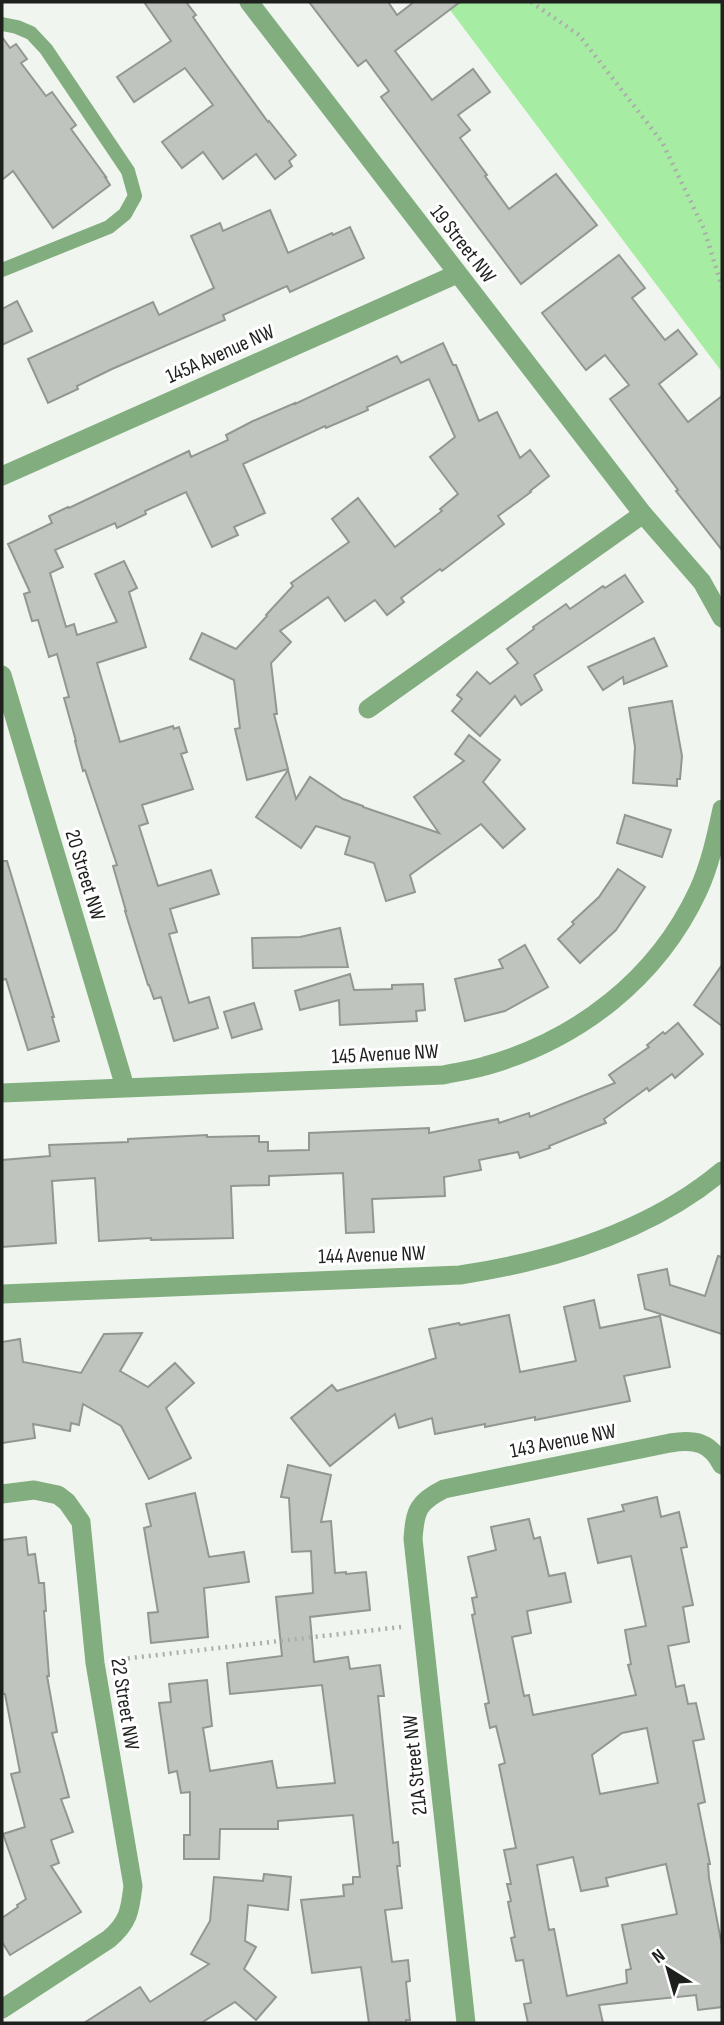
<svg xmlns="http://www.w3.org/2000/svg" width="724" height="2025" font-family="'Sofia Sans Condensed',sans-serif">
<style>
.green{fill:#a7eca3}
.building{fill:#c0c4bf;stroke:#939792;stroke-width:2;fill-rule:evenodd}
.lines{fill:none;stroke-linecap:round;stroke-linejoin:round}
.path{stroke:#abafab;stroke-width:4.5;stroke-dasharray:2 5;stroke-linecap:butt}
.service{stroke:#82ae7f;stroke-width:14}
.minor{stroke:#82ae7f;stroke-width:19}
.tertiary{stroke:#82ae7f;stroke-width:19}
.labels{text-anchor:middle;dominant-baseline:central;stroke-width:6;stroke-linejoin:round;paint-order:stroke}
.street-label{font-size:21px;fill:#1e201e;stroke:#fff}
</style>
<rect width="100%" height="100%" fill="#f0f5ef"/>
<path class="green" d="M444 2H722V372Z"/>
<g class="building">
<path d="M144 2H186L196 15 193 17 223 60 268 122 269 121 296 155 289 161 292 166 275 179 256 154 223 179 203 152 182 168 162 142 213 105 185 68 134 102 117 77 171 41Z"/>
<path d="M309 2H388L397 15 414 2H460L395 51 432 100 473 69 490 92 458 115 470 130 460 138 487 175 485 176 509 209 556 174 597 225 521 284 381 97 389 91 366 60 358 66Z"/>
<path d="M2 37 10 48 16 44 27 59 21 63 46 96 52 92 76 125 71 129 106 177H105L110 185 53 228 13 171 2 180Z"/>
<path d="M270 210 288 253 332 233 333 235 350 227 364 258 290 292 287 286 223 315 225 320 112 369 77 386 78 389 48 403 28 359 153 302 159 315 214 288 191 236 220 223 223 231Z"/>
<path d="M619 255 645 288 632 298 665 340 678 330 697 354 659 384 688 422 722 396V550L676 491 678 490 610 399 629 385 605 355 586 370 542 313Z"/>
<path d="M17 301 32 331 2 345V309Z"/>
<path d="M443 343 453 365H456L479 421 497 412 520 458 530 450 549 476 530 491 531 492 498 516 504 524 442 571 440 569 401 598 404 602 387 615 375 600 345 621 328 597 280 631 291 642 271 663 277 714H274L288 769 247 780 235 729 240 728 234 680 190 659 202 633 236 649 267 616 266 615 293 586 291 583 349 542 332 519 358 498 395 547 442 511 440 509 458 494 430 457 455 437 429 379 367 407 368 410 326 428 325 426 243 464 265 513 234 527 238 535 212 547 186 492 145 511 146 514 117 528 115 523 55 550 63 567 50 573 66 627 74 624 77 635 117 622 95 574 124 561 137 588 129 592 146 647 97 663 120 742 173 726 174 729 179 727 187 752 181 754 193 789 142 805 148 823 139 826 158 886 211 870 219 894 170 909 177 932 169 934 189 1003 209 997 218 1028 174 1041 161 997 154 999 149 985H148L125 911H126L113 866 117 865 85 770 83 771 75 741H76L64 698 69 697 57 654 49 657 38 620 32 621 24 594 30 592 8 544 52 523 49 516 68 507 69 508 189 451 191 457 228 440 226 435 253 421 295 403V404L397 356 401 363Z"/>
<path d="M625 575 643 602 534 675 542 690 521 705 515 696 480 736 452 711 462 699 457 695 477 672 490 684 518 663 507 649 534 629 533 627 566 604 570 609 603 586 605 588Z"/>
<path d="M654 638 667 666 624 684 623 677 603 690 588 667Z"/>
<path d="M672 701 682 756 680 779H677V786L633 783 635 747 629 708Z"/>
<path d="M469 735 500 760 483 782 525 829 503 848 481 824 410 875 415 892 386 901 374 863 345 854 350 837 316 826 301 848 256 817 288 770 296 799 310 777 343 799 363 806V807L439 833 414 797 464 761 455 754Z"/>
<path d="M625 815 671 830 662 857 617 843Z"/>
<path d="M2 861H7L54 1017H52L59 1041 28 1050 6 979 2 980Z"/>
<path d="M618 869 645 887 616 930 580 963 558 939 574 924 572 922 599 897Z"/>
<path d="M340 928 348 967 253 968 252 938 300 937Z"/>
<path d="M525 945 548 987 505 1011 465 1021 455 979 503 968 499 960Z"/>
<path d="M722 965V1026L694 1005Z"/>
<path d="M350 974 354 990 392 989V985L423 984 425 1010 416 1011 417 1021 340 1025 339 1000 300 1010 295 991Z"/>
<path d="M254 1003 262 1029 232 1038 224 1012Z"/>
<path d="M678 1023 703 1054 675 1078 672 1074 649 1091 647 1088 604 1119 606 1123 549 1146 550 1148 520 1158 518 1152 479 1160 481 1170 444 1177 445 1196 372 1199 374 1232 346 1233 343 1173 269 1176V1185L231 1186 233 1238 151 1240V1238L99 1241 95 1178 52 1181 56 1243 2 1247V1160L50 1156 49 1145 128 1142V1139L207 1135V1137L259 1136V1142H268V1151L309 1150V1133L429 1128V1133L498 1119 499 1123 529 1113 530 1117 615 1083 609 1075 649 1047 647 1045 663 1032 665 1034Z"/>
<path d="M718 1256 722 1257V1334L645 1309 638 1275 667 1269 670 1285 705 1296Z"/>
<path d="M594 1300 600 1328 660 1316 670 1367 624 1376 630 1401 535 1420V1417L485 1427V1424L435 1434 432 1418 399 1428 395 1414 330 1466 291 1418 332 1385 337 1391 436 1358 429 1329 459 1323 460 1325 509 1315 520 1372 576 1361 564 1307Z"/>
<path d="M142 1333 120 1371 148 1387 175 1363 194 1383 166 1408 191 1458 149 1479 121 1426 83 1404 79 1425 71 1423 70 1431 33 1424 35 1438 2 1443V1342L20 1339 23 1362 81 1373 104 1334Z"/>
<path d="M288 1465 331 1475 321 1522 331 1521 335 1573 346 1572V1574L366 1572 370 1610 310 1617 314 1662 348 1657 350 1669 380 1665 384 1696H378L393 1843 398 1842 400 1866H397L402 1908 385 1910 392 1962 408 1960 410 1981 406 1982 410 2020H406V2023H369L361 1967 312 1973 301 1900 344 1896 343 1885 353 1884V1877H360L353 1815 278 1821V1829H220L219 1859H184V1835H190V1792L181 1793 177 1771 169 1773 159 1703 171 1702 169 1684 207 1680 212 1726 203 1728 210 1771 272 1761 277 1788 335 1783 322 1685 230 1694 227 1663 282 1656 276 1597 313 1593 311 1551 292 1552 289 1498 281 1497Z"/>
<path d="M195 1493 209 1557 244 1552 249 1582 204 1588 208 1637 151 1643 148 1613 158 1612 144 1528 151 1526 146 1504Z"/>
<path d="M657 1497 661 1517 679 1512 687 1547 681 1548 693 1605 683 1607 689 1642 668 1646 676 1687 684 1685 688 1704 696 1703 704 1739 693 1741 705 1802 698 1804 710 1864H708L709 1878 722 1946V2007L698 2010 696 1995 599 2005 603 2023H528L524 2004 531 2003 523 1960 516 1961 511 1938 515 1937 508 1902 511 1901 507 1884H511L504 1850 516 1848 499 1765 505 1763 496 1726 490 1728 485 1704 489 1703 472 1615 475 1614 472 1598 477 1597 468 1557 496 1550 491 1527 529 1519 534 1539 540 1537 549 1576 565 1573 571 1602 527 1611 531 1633 512 1637 524 1696 529 1695 533 1715 636 1695 628 1665 631 1664 625 1630 646 1626 631 1556 598 1563 588 1519 624 1511 622 1505ZM647 1728 658 1783 600 1794 592 1755 622 1733ZM573 1857 581 1891 608 1886 606 1878 666 1864 677 1914 622 1925 631 1969 626 1970 627 1983 567 1996 554 1929 549 1930 537 1865Z"/>
<path d="M26 1537 28 1555 35 1554 39 1583H44L46 1611H44L49 1676H47L57 1732 52 1733 69 1797 61 1799 73 1832 51 1840 59 1863 51 1866 81 1912 10 1955 2 1942V1918L18 1907 17 1905 26 1899 3 1834 25 1827 11 1774 20 1772 5 1694H2V1540Z"/>
<path d="M264 1874 291 1877 288 1910 248 1905 245 1941 256 1947 244 1969 276 1997 256 2020 235 2002 201 2023H84L140 1987 150 2002 209 1964 191 1954 210 1921 214 1877 263 1881Z"/>
</g>
<g class="lines">
<g class="path">
<path d="M531 2 579 35 662 142 704 229 722 287"/>
<path d="M114 1660 401 1627"/>
</g>
<path class="service" d="M2 24 17 27 31 33 46 49 128 171 135 196 125 214 109 227 2 270"/>
<g class="minor">
<path d="M249 2 643 514 702 582 722 618"/>
<path d="M2 476 457 274"/>
<path d="M2 675 125 1087"/>
<path d="M368 709 643 514"/>
<path d="M2 1093 443 1075C457 1072 472 1070 485 1066 578 1040 657 979 698 891 710 865 716 837 722 809"/>
<path d="M2 1494 34 1490 58 1495 67 1502 81 1522 95 1663 133 1886C130 1910 129 1922 109 1939L2 2009"/>
<path d="M466 2023 413 1539C415 1510 418 1502 444 1489L670 1443C695 1439 710 1442 722 1465"/>
</g>
<path class="tertiary" d="M2 1294 460 1275C552 1261 649 1232 722 1171"/>
</g>
<g class="labels">
<g class="street-label">
<text transform="translate(463 244) rotate(52)">19 Street NW</text>
<text transform="translate(220 354) rotate(-24)">145A Avenue NW</text>
<text transform="translate(85 875) rotate(73)">20 Street NW</text>
<text transform="translate(385 1054) rotate(-3)">145 Avenue NW</text>
<text transform="translate(372 1255) rotate(-2)">144 Avenue NW</text>
<text transform="translate(563 1441) rotate(-11)">143 Avenue NW</text>
<text transform="translate(125 1704) rotate(81)">22 Street NW</text>
<text transform="translate(415 1765) rotate(-96)">21A Street NW</text>
</g>
</g>
<rect width="724" height="2025" fill="none" stroke="#1e201e" stroke-width="7"/>
<g transform="translate(668 1969) rotate(323)" stroke="#ffffff" stroke-width="5" paint-order="stroke">
<path d="M0-5L12 26L0 18L-12 26Z" fill="#1e201e"/>
<text y="-10" font-size="19" font-weight="bold" text-anchor="middle" fill="#1e201e">N</text>
</g>
</svg>
